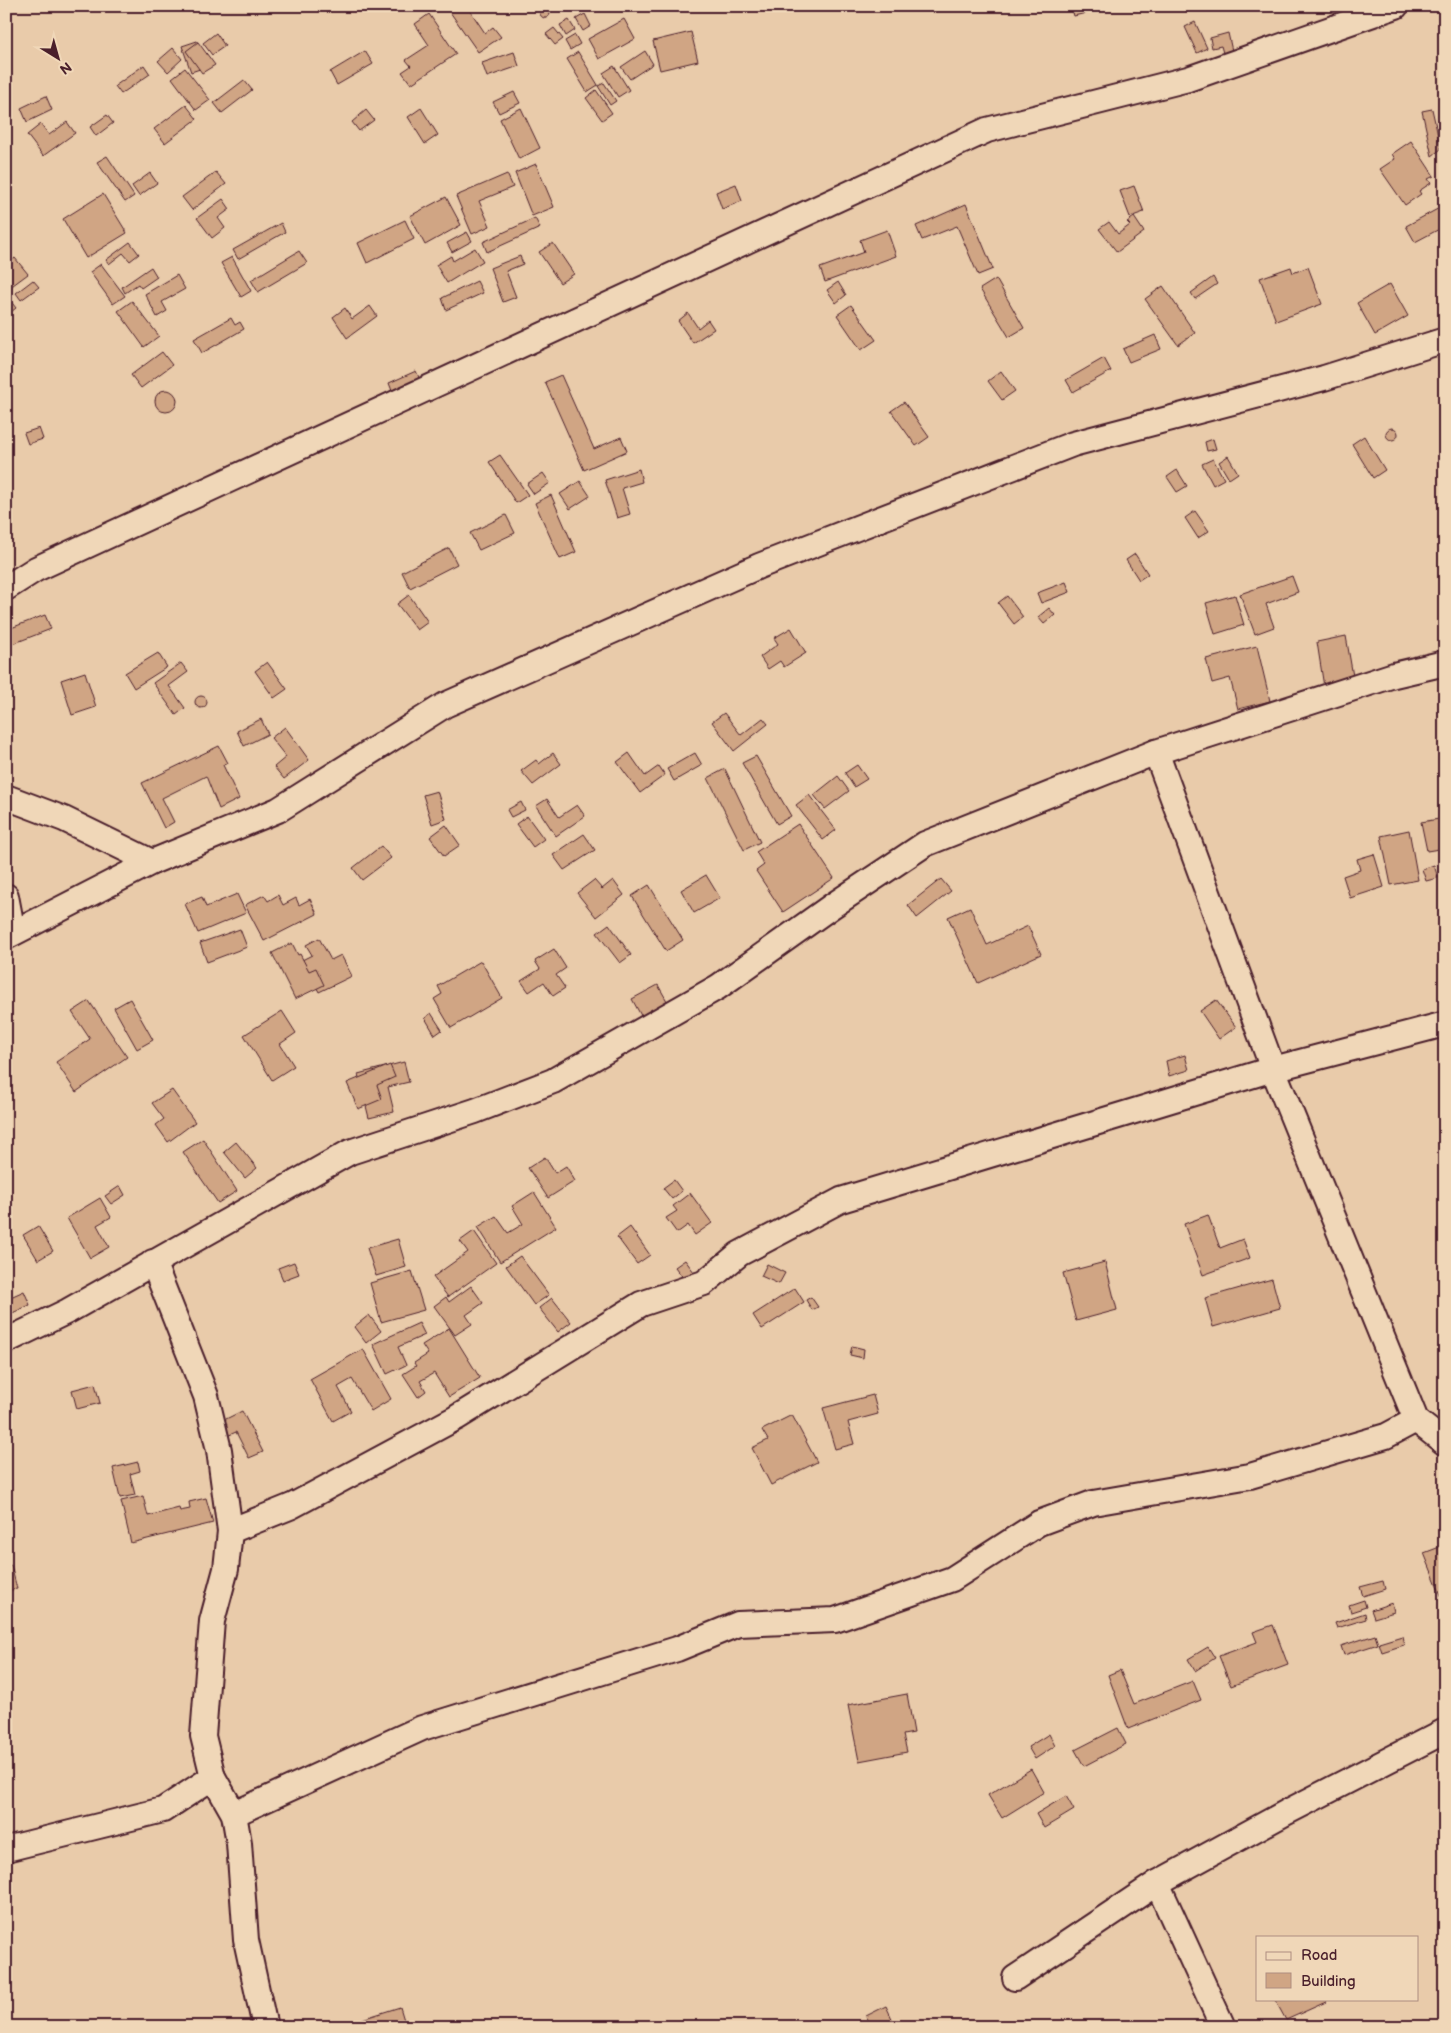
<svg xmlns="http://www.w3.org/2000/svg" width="1451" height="2033" font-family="'Balsamiq Sans',sans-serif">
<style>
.building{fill:#d0a584;stroke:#4a1f2b}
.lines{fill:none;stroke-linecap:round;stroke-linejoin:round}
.minor-casing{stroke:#4a1f2b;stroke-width:28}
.minor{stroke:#f0d7b8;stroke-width:24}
</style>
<rect width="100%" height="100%" fill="#e9cbaa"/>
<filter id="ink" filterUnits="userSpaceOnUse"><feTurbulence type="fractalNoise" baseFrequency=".02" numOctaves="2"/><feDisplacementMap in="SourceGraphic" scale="10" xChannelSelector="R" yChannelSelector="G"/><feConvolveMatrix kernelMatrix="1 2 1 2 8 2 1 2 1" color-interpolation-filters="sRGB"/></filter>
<g filter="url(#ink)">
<g class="building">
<path d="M459 6H467L485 33 493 27 501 37 478 52 450 12Z"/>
<path d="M1071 6H1089L1090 12 1074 16Z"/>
<circle cx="545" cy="13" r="5"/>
<path d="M429 14 456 54 411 84 402 72 411 66 406 60 429 45 415 24Z"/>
<path d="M585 14 591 26 583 31 576 19Z"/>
<path d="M624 19 635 39 599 59 588 39Z"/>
<path d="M569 20 575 30 566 36 560 25Z"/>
<path d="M1195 22 1207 48 1197 53 1185 27Z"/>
<path d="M554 28 563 39 555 45 546 34Z"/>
<path d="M691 32 698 61 660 70 653 41Z"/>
<path d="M216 33 225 46 212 55 203 43Z"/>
<path d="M1228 33 1232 51 1223 53 1221 46 1212 48 1210 38Z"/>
<path d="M575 35 580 44 570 50 565 41Z"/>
<path d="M197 41 206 67 191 72 182 46Z"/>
<path d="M198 42 215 65 202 73 186 51Z"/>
<path d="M173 48 182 59 168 72 158 61Z"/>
<path d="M365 51 373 64 337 85 330 72Z"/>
<path d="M645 51 653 64 630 79 621 67Z"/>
<path d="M514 52 519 66 487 77 482 63Z"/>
<path d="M578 52 598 85 587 92 567 59Z"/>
<path d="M144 65 150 74 121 94 115 86Z"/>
<path d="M614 66 629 90 618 97 603 73Z"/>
<path d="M185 68 210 100 196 110 172 78Z"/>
<path d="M244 80 252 90 222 113 214 103Z"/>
<path d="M604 83 616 101 610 105 598 86Z"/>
<path d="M596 90 612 113 602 120 586 98Z"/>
<path d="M514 92 520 103 499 113 493 102Z"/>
<path d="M46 96 52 110 27 122 21 108Z"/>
<path d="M186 105 197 119 165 143 154 129Z"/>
<path d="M421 108 438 135 425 144 408 117Z"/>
<path d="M521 108 540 148 519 159 500 119Z"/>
<path d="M1432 109 1441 149 1432 156 1422 111Z"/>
<path d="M366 110 374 120 359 131 352 122Z"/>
<path d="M107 115 113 123 96 136 90 127Z"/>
<path d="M67 122 75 133 43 156 27 135 41 124 49 135Z"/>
<path d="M1411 141 1434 176 1428 179 1431 183 1419 191 1421 194 1405 205 1380 169 1395 159 1392 154Z"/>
<path d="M107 156 134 196 125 202 97 162Z"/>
<path d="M536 164 554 207 532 216 515 173Z"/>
<path d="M216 172 226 184 192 210 182 197Z"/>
<path d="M150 173 157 183 139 196 132 186Z"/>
<path d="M507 174 513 187 479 201 490 226 472 234 456 196Z"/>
<path d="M736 184 742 201 722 209 716 192Z"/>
<path d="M1134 186 1144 212 1130 217 1120 191Z"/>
<path d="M103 194 127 233 86 258 63 219Z"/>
<path d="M446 197 461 225 425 245 410 216Z"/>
<path d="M223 199 230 209 218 218 225 228 212 238 197 218Z"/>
<path d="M966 204 993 269 978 275 957 226 922 240 916 226Z"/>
<path d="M1445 205V226L1415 242 1406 226Z"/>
<path d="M1134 217 1144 232 1117 252 1099 229 1109 222 1118 234 1130 225 1127 222Z"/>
<path d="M535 218 540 228 487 252 483 242Z"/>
<path d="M405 220 414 239 367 263 358 243Z"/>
<path d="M281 223 285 232 238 259 233 250Z"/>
<path d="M887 230 896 256 825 282 820 268 864 252 860 240Z"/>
<path d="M467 232 472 241 452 252 447 243Z"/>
<path d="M130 242 139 254 130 261 123 253 109 264 106 260Z"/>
<path d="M553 243 574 274 560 283 539 252Z"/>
<path d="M475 248 483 261 447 283 436 265 451 256 453 261Z"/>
<path d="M299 251 307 263 258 292 251 280Z"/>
<path d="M520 256 523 264 506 271 516 297 503 302 490 268Z"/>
<path d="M232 257 251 291 241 297 221 263Z"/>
<path d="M15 258 28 274 9 288 6 284V264Z"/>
<path d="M101 264 125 296 113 304 90 272Z"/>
<path d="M151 267 157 277 141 288 138 284 125 293 122 287Z"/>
<path d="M1291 267 1293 273 1308 267 1322 304 1276 321 1260 278Z"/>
<path d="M177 275 185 289 162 302 167 311 157 317 145 294Z"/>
<path d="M1213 277 1217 284 1195 299 1191 293Z"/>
<path d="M996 279 1024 328 1009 337 980 289Z"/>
<path d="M33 280 39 287 21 300 16 293Z"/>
<path d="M477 281 483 293 446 310 442 298Z"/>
<path d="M838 282 846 295 836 303 827 290Z"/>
<path d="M1390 284 1408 316 1375 335 1357 303Z"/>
<path d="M1163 286 1195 333 1178 345 1145 299Z"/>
<path d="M6 295 16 308 6 316Z"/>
<path d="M132 301 159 336 144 347 118 311Z"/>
<path d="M851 305 876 340 861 350 837 315Z"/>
<path d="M370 306 377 316 347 338 333 317 345 308 352 319Z"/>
<path d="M688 313 698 328 708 320 714 329 693 343 678 321Z"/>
<path d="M231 318 235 325 240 322 244 329 202 353 194 339Z"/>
<path d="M1155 335 1161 349 1129 362 1123 349Z"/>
<path d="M162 352 172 365 141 388 131 375Z"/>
<path d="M1104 358 1111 371 1073 392 1066 380Z"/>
<path d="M416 371 422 384 394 396 389 383Z"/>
<path d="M1001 371 1015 391 1002 400 988 381Z"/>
<path d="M561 375 594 449 621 437 627 451 584 470 545 382Z"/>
<circle cx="166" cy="401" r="11"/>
<path d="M904 402 929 437 916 446 891 411Z"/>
<circle cx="1392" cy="434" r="6"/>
<path d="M39 428 43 439 28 444 24 433Z"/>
<path d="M1364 436 1385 470 1373 478 1352 444Z"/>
<path d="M1213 439 1216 449 1207 451 1205 442Z"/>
<path d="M1445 450V466L1440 451Z"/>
<path d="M500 455 528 495 516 503 489 462Z"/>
<path d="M1228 456 1238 473 1229 479 1219 462Z"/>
<path d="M1213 459 1224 479 1213 485 1202 464Z"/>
<path d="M639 469 642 482 622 488 630 514 617 518 605 480Z"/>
<path d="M1177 470 1187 486 1177 492 1167 477Z"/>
<path d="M543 473 550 483 534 494 527 484Z"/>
<path d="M580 481 590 496 570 509 560 494Z"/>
<path d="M551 495 576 552 560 559 535 503Z"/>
<path d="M1195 511 1209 531 1198 538 1185 518Z"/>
<path d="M506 515 515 533 479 550 470 533Z"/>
<path d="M449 548 457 564 410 588 402 572Z"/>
<path d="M1135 554 1148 574 1139 580 1126 560Z"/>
<path d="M1292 576 1298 592 1266 604 1274 627 1255 634 1240 594Z"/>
<path d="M1066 582 1070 592 1041 603 1037 593Z"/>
<path d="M409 595 428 622 417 630 397 604Z"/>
<path d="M1235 595 1244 625 1215 634 1206 603Z"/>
<path d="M1007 596 1023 617 1014 624 998 603Z"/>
<path d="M1049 608 1055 615 1044 624 1038 617Z"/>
<path d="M45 615 51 629 7 646 6 623 9 622 11 628Z"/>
<path d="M791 628 806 653 784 667 780 661 768 669 760 657 778 644 774 638Z"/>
<path d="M1346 636 1354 682 1324 687 1317 642Z"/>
<path d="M1257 646 1270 701 1238 709 1230 678 1212 683 1206 659Z"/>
<path d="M158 653 167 667 134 688 125 673Z"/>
<path d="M267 662 287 689 274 698 255 671Z"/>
<path d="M181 663 188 672 169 686 185 708 176 715 153 683Z"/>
<path d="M85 672 96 707 72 715 61 680Z"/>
<circle cx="201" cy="702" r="6"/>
<path d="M724 713 741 735 763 718 768 724 734 751 712 722Z"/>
<path d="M261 719 268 734 244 746 237 731Z"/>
<path d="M285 727 309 760 284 779 274 767 286 757 271 738Z"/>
<path d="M219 746 228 763 223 765 239 799 219 809 206 776 162 798 174 822 164 828 142 783Z"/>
<path d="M553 753 561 764 533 785 521 771 536 760 539 764Z"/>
<path d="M629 753 645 776 659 766 665 775 640 793 617 762Z"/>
<path d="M695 753 702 765 674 781 667 769Z"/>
<path d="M756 756 791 816 777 824 742 763Z"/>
<path d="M857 765 867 779 854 787 845 773Z"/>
<path d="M725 769 760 842 744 850 708 778Z"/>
<path d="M838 776 849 791 825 809 814 795Z"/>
<path d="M437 791 446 819 432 824 423 795Z"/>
<path d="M809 795 836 830 823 840 796 805Z"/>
<path d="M547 799 559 817 577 805 585 816 556 836 536 806Z"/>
<path d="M521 802 525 810 511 817 507 810Z"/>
<path d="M527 816 544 839 533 847 516 824Z"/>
<path d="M1439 819 1445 848 1427 851 1421 822Z"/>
<path d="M798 824 834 878 783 912 756 871 764 865 756 852Z"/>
<path d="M446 825 460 845 444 856 430 837Z"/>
<path d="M1409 830 1418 880 1391 885 1381 836Z"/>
<path d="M584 834 595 850 564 870 553 855Z"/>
<path d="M381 846 391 858 362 880 353 868Z"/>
<path d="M1374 854 1384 887 1350 898 1343 876 1360 870 1357 859Z"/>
<path d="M1434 865 1438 878 1426 881 1422 869Z"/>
<path d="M706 875 720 898 694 913 681 890Z"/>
<path d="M941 879 951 891 917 918 908 905Z"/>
<path d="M594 880 602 889 613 880 624 895 596 917 577 893Z"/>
<path d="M649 885 683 940 666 951 632 896Z"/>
<path d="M237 894 246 913 198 933 185 904 202 897 206 907Z"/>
<path d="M264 895 268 901 278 895 283 905 296 898 299 905 310 899 317 914 264 941 245 905Z"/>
<path d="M970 907 987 945 1028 926 1041 954 978 983 948 917Z"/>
<path d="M609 924 631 955 620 963 597 933Z"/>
<path d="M240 929 247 947 207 962 200 943Z"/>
<path d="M319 938 331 960 341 955 352 976 319 992 302 960 312 955 306 945Z"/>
<path d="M292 943 298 955 300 954 309 971 316 968 324 985 295 999 272 953Z"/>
<path d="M554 949 566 968 556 975 565 988 553 996 544 982 529 992 521 981 540 969 535 961Z"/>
<path d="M481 961 502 998 451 1028 434 999 442 994 438 986Z"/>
<path d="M658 985 671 1008 645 1023 632 999Z"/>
<path d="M130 999 153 1040 137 1049 114 1008Z"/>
<path d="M1216 1000 1236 1027 1219 1039 1200 1011Z"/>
<path d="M89 1001 127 1057 76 1092 56 1062 90 1039 72 1012Z"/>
<path d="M282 1011 296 1033 280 1044 294 1066 272 1080 244 1035Z"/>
<path d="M431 1013 442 1030 435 1035 425 1018Z"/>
<path d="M1185 1055 1189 1070 1169 1076 1166 1061Z"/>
<path d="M404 1062 409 1082 388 1087 394 1112 369 1118 358 1074Z"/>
<path d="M390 1065 395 1077 377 1085 382 1099 358 1109 347 1083Z"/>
<path d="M172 1090 195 1122 168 1142 156 1125 164 1119 152 1103Z"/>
<path d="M203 1139 237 1191 218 1203 183 1152Z"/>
<path d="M236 1142 257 1168 245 1178 224 1152Z"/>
<path d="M545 1157 555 1173 566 1166 575 1181 548 1198 528 1168Z"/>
<path d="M674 1180 682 1191 672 1199 663 1188Z"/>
<path d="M120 1186 125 1195 111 1204 105 1196Z"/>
<path d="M534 1192 556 1227 500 1262 478 1227 496 1216 508 1233 523 1224 512 1206Z"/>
<path d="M690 1193 712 1223 695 1235 688 1225 677 1233 666 1218 677 1211 673 1206Z"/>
<path d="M100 1198 111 1217 97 1225 109 1247 90 1258 67 1218Z"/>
<path d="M1208 1215 1220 1248 1243 1239 1250 1258 1203 1275 1184 1224Z"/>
<path d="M38 1226 53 1251 38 1260 23 1235Z"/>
<path d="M630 1227 650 1255 637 1264 617 1237Z"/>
<path d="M474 1231 496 1263 448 1297 433 1277 468 1252 460 1241Z"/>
<path d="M398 1239 406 1267 376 1276 367 1248Z"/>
<path d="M520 1256 549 1295 534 1305 506 1266Z"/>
<path d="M685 1260 694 1272 684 1279 675 1267Z"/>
<path d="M294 1262 299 1274 283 1280 278 1268Z"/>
<path d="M1105 1262 1117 1310 1076 1321 1063 1273Z"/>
<path d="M767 1264 785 1273 779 1284 761 1276Z"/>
<path d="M412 1271 424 1310 381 1322 370 1283Z"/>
<path d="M1272 1279 1280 1308 1213 1327 1205 1298Z"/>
<path d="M471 1286 483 1303 466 1315 472 1324 455 1335 434 1306 446 1297 449 1302Z"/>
<path d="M795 1288 804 1302 762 1329 753 1315Z"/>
<path d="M24 1291 30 1305 8 1315 6 1299Z"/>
<path d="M811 1297 818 1307 812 1310 806 1300Z"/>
<path d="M552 1298 571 1322 558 1332 539 1308Z"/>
<path d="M369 1315 381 1331 366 1343 354 1327Z"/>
<path d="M419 1323 425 1335 398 1347 406 1365 387 1374 373 1344Z"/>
<path d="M449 1328 480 1378 449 1397 434 1373 420 1381 426 1391 418 1397 403 1374 416 1366 414 1363 428 1354 422 1345Z"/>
<path d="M852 1346 864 1349 863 1358 850 1355Z"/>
<path d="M363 1349 391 1399 371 1411 352 1379 338 1387 351 1411 333 1421 310 1379Z"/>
<path d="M95 1384 100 1403 77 1409 72 1390Z"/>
<path d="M873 1395 878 1414 848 1422 854 1444 835 1449 823 1408Z"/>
<path d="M242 1411 263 1452 249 1458 236 1432 225 1437 218 1423Z"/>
<path d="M792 1415 817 1462 771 1485 752 1448 768 1440 762 1430Z"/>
<path d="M138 1462 140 1471 130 1474 135 1495 120 1498 113 1468Z"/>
<path d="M143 1496 148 1516 179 1508 180 1511 190 1509 189 1502 206 1498 213 1523 131 1543 121 1501Z"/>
<path d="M1445 1545V1605L1424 1553Z"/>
<path d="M11 1565 17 1589 6 1591V1567Z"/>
<path d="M1383 1581 1385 1589 1363 1596 1360 1587Z"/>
<path d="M1364 1600 1366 1607 1351 1612 1349 1605Z"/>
<path d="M1392 1603 1394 1612 1374 1618 1371 1610Z"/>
<path d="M1365 1613 1366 1619 1337 1628 1335 1623Z"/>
<path d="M1273 1625 1288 1665 1231 1686 1219 1656 1257 1642 1253 1632Z"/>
<path d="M1375 1635 1378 1644 1344 1655 1341 1646Z"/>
<path d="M1402 1636 1404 1645 1382 1652 1379 1643Z"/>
<path d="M1208 1647 1215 1658 1195 1671 1188 1659Z"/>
<path d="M1120 1670 1134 1704 1193 1681 1201 1700 1128 1729 1108 1675Z"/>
<path d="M907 1694 914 1733 903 1735 907 1752 859 1761 848 1705Z"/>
<path d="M1118 1728 1126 1744 1084 1766 1075 1750Z"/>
<path d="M1049 1734 1055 1746 1035 1759 1028 1747Z"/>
<path d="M1031 1769 1044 1792 1002 1818 988 1795Z"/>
<path d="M1066 1796 1074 1810 1044 1828 1036 1814Z"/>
<path d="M1324 1999 1326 2002 1286 2020 1275 2000Z"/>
<path d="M886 2006 896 2027H872L866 2016Z"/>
<path d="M400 2007 406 2027H364L362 2019Z"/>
</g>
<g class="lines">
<g class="minor-casing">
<g id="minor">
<path d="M6 588 36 569 987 130 1188 79 1396 6"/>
<path d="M1156 752 1273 1069 1416 1420 1445 1443"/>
<path d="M6 797 64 819 152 862"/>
<path d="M6 896 13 933"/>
<path d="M6 937 152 862 278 810 445 705 759 566 1073 444 1324 378 1445 340"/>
<path d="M153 1262 206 1396 219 1450 230 1531 226 1569 212 1621 203 1736 213 1777 234 1814 239 1843 246 1940 265 2027"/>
<path d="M6 1341 68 1311 350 1152 475 1111 553 1081 718 987 832 906 925 844 1156 752 1394 675 1445 663"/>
<path d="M230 1531 292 1506 456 1418 641 1304 704 1283 739 1254 841 1200 1273 1069 1445 1024"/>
<path d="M234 1814 422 1728 677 1649 738 1624 835 1620 952 1579 1039 1523 1093 1503 1250 1476 1386 1436 1416 1420"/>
<path d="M6 1849 163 1810 213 1777"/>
<path d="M1157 1883 1223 2027"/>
<path d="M1015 1978 1157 1883 1287 1812 1445 1731"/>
</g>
</g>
<use href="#minor" class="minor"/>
</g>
</g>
<rect width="1451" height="2033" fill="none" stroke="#f0d7b8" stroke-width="25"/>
<rect x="12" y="12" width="1426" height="2008" fill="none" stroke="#4a1f2b" stroke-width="2" filter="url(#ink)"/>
<rect x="1256" y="1936" width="162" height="65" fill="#f0d7b8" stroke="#ae8d80"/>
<rect x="1266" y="1952" width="25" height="8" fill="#f0d7b8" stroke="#ae8d80"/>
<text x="1301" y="1960" font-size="15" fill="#4a1f2b">Road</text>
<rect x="1266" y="1973" width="25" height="15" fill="#d0a584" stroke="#ae8d80"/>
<text x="1301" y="1986" font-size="15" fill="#4a1f2b">Building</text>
<g transform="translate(58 58) rotate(143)" stroke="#f0d7b8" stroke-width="4" paint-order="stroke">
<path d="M0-4L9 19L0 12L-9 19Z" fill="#4a1f2b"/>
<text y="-8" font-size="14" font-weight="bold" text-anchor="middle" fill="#4a1f2b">N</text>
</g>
</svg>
